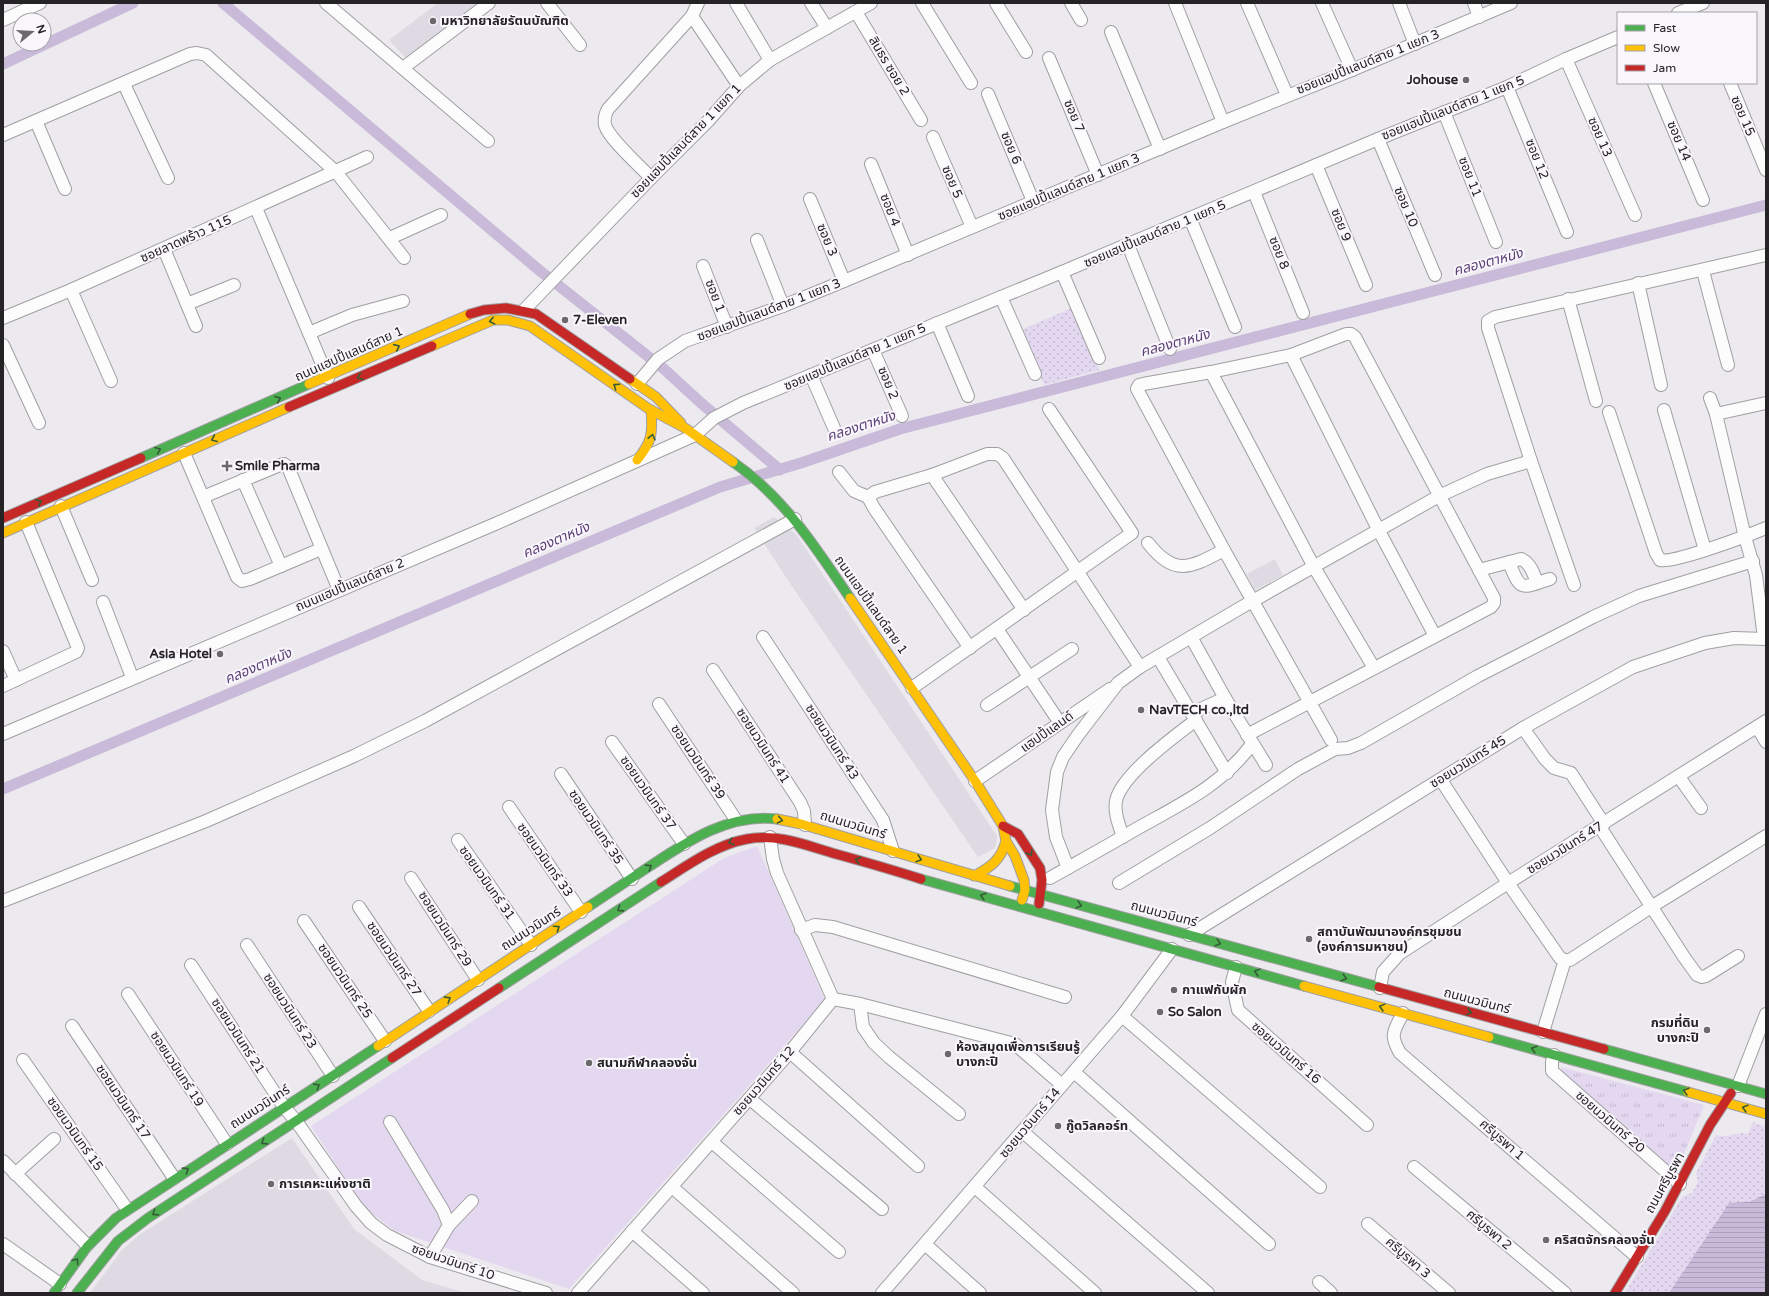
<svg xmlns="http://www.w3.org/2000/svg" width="1769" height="1296" font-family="'Varela Round','Noto Sans Thai',sans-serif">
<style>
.built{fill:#dedae3}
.grass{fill:url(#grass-tufts)}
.park{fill:url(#park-dots)}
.pitch{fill:#e4d8f1}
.water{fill:url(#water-rules)}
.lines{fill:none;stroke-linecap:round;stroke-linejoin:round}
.canal{stroke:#c8bad8;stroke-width:11}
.street-casing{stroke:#a09fa1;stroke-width:14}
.fast-casing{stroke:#a09fa1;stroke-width:11}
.slow-casing{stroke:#a09fa1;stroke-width:11}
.jam-casing{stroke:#a09fa1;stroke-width:11}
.street{stroke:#fcfcfc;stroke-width:12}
.fast{stroke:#4caf50;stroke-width:9}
.slow{stroke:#ffc107;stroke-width:9}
.jam{stroke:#c62828;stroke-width:9}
.oneway{stroke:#355b37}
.poi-dot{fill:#6b696c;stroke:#f9f6fc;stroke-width:1.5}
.labels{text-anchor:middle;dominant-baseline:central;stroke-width:4;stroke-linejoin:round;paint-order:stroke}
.poi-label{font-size:13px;font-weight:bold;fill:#252326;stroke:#f9f6fc;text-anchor:start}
.street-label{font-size:13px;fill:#252326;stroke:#f9f6fc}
.water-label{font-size:14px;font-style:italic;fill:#5c4076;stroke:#f9f6fc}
</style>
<defs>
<pattern id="grass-tufts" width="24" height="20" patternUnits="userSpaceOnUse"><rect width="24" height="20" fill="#e4d8f1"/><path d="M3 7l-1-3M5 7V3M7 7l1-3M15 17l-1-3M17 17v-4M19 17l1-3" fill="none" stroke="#c3b9ce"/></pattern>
<pattern id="park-dots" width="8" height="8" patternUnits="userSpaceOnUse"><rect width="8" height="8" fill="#e4d8f1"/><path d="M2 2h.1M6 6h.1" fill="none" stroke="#c3b9ce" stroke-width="1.8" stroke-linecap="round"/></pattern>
<pattern id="water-rules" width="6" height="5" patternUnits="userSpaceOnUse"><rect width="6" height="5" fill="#c8bad8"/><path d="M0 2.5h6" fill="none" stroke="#aca0b9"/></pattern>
</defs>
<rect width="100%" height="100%" fill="#eceaee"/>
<g class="built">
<path d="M438 3H477L406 58 389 40Z"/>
<path d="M774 517 796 534 997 836 995 848 978 857 787 579 754 528Z"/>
<path d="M1275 559 1283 575 1255 590 1247 574Z"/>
<path d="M292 1138 354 1229 422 1280 466 1293H90L122 1250 139 1235Z"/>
</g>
<path class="grass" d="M1561 1067 1704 1105 1675 1176 1562 1076Z"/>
<g class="park">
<path d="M1074 307 1099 370 1044 385 1021 330Z"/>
<path d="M1753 1122 1766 1127V1293H1625L1682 1197 1692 1193 1698 1182 1696 1173 1716 1135C1730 1139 1735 1131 1748 1134Z"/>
</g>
<path class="pitch" d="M757 846 825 1000 569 1289 395 1231 364 1207 311 1126 724 858Z"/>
<path class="water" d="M1766 1194V1293H1669L1729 1203 1749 1202Z"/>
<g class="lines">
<g class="canal">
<path d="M223 3 539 270 664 369 701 403 780 470"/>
<path d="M3 64 133 3"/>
<path d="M3 789 720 487 801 463 900 429 1766 205"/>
</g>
<g class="street-casing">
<g id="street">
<path d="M326 3 488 141"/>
<path d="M547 3 580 45"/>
<path d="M736 3 770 60"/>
<path d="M811 3 827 28"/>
<path d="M922 3 971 83"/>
<path d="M996 3 1026 52"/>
<path d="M1071 3 1081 20"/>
<path d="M1175 3 1223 122"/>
<path d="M1247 3 1287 95"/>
<path d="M1322 3 1352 70"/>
<path d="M1399 3 1415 44"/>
<path d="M1474 3 1479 17"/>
<path d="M856 12 921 120"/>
<path d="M1678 13 1703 3"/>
<path d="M692 16 739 86"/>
<path d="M3 20 40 3"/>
<path d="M1111 32 1160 149"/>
<path d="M1049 58 1098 175"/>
<path d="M1566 59 1635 215"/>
<path d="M403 68 489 3"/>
<path d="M1654 83 1703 200"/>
<path d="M1730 83 1766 170"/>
<path d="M124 84 168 178"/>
<path d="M1507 87 1567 232"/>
<path d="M988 94 1033 201"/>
<path d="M1444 112 1496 242"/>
<path d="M36 121 65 189"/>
<path d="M3 135 190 54 197 53 206 55 336 172 404 258"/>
<path d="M933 137 972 227"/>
<path d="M1378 139 1435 275"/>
<path d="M871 164 908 255"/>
<path d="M1316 165 1366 285"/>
<path d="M651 178C640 166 609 139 605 125 604 119 605 114 608 109L692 16 698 3"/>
<path d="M1254 192 1303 313"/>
<path d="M810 199 844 281"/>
<path d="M256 208 328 378"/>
<path d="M1190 218 1235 327"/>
<path d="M390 238 441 215"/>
<path d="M757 240 783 306"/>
<path d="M1128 245 1170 349"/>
<path d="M164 249 196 326"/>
<path d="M703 266 727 327"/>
<path d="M1703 271 1728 365"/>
<path d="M1062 272 1099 358"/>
<path d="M1638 283 1661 385"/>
<path d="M71 290 111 381"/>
<path d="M1001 297 1035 374"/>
<path d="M1568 299 1596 401"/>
<path d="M187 304 234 285"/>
<path d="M524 310 651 178 708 121 739 86 770 60 871 3"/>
<path d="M3 318 71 290 367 157"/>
<path d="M937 323 968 396"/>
<path d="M309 333 352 315 403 301"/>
<path d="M3 345 39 423"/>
<path d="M873 350 902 416"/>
<path d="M1291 355 1211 372 1143 384 1139 385 1137 389 1224 550 1331 740"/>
<path d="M1211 372 1314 567 1374 668"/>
<path d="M811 375 834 428"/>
<path d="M637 384 658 359 685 341 783 306 844 281 1223 122 1352 70 1511 3"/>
<path d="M1710 398 1716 414 1745 537 1756 575 1764 638"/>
<path d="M1664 410 1705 550"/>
<path d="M1609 412 1656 553 1660 560C1673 564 1749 535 1766 528"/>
<path d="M1716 414 1766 403"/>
<path d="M184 453 237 577 242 581 250 579 321 549"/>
<path d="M839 472 854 491 868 497 874 508 970 648"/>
<path d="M932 475 1024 610"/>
<path d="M243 480 281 566"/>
<path d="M203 497 280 465 284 464 288 467 339 590"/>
<path d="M868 497 875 492 932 475 987 454H997L1003 458 1140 667"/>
<path d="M61 506 92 580"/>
<path d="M1148 543C1175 577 1190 568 1224 550"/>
<path d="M1509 562C1521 593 1521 588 1550 579"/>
<path d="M1479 570 1521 559C1530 562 1534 574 1537 583"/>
<path d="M1574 585 1531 461 1488 328V321L1495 317 1766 255"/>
<path d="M103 602 132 677"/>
<path d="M997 629 1060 723"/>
<path d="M763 637 883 820 893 851"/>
<path d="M1191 637 1225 698 1266 765"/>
<path d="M3 651 16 680"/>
<path d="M1158 657 1227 773"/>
<path d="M713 670 800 802 804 811 805 825"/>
<path d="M3 686 76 652 78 648 26 522"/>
<path d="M912 688 1132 533 1049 409"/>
<path d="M659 704 736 820"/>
<path d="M987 705 1072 649"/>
<path d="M1192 713 1225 698"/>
<path d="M1757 727 1766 742"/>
<path d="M1523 728 1545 759 1554 768 1571 773 1604 824"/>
<path d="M3 734 495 524 695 435 714 418 743 403 1062 272 1378 139 1507 87 1566 59 1618 37"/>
<path d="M1247 735 1491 607 1494 603V598L1355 337 1351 334H1346L1291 355 1379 531 1435 636"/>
<path d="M612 742 684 844"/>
<path d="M561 774 632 879"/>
<path d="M1679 777 1701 808"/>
<path d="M1441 780 1508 883 1560 958 1565 960H1570L1651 907 1766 836"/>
<path d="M975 781 1110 689"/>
<path d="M509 807 581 912"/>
<path d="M1600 827 1684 957 1697 975 1702 977 1706 976 1738 956"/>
<path d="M1123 837C1119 825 1114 813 1116 801 1121 775 1175 736 1196 720"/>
<path d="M458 840 531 945"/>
<path d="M1068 868 1056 837 1052 810 1057 772 1063 757 1078 735 1118 683 1140 667 1242 607 1439 496 1487 474 1531 461"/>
<path d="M411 878 478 980"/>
<path d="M1050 878C1080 861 1109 845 1138 828 1181 804 1222 785 1252 744"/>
<path d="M1119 883 1210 828 1298 769 1335 749 1348 748 1361 743 1478 676 1593 617 1639 596 1753 561"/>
<path d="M3 901 206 821 354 756 425 721 795 519"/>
<path d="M359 907 429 1011"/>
<path d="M304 921 385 1041"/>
<path d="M801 930 815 925 833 927 1065 997"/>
<path d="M1189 935 1523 728 1633 667 1705 643 1734 638 1766 639"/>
<path d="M247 945 333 1076"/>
<path d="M191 965 284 1107 296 1121 356 1206 371 1223 387 1235 430 1257 546 1293"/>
<path d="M1236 967 1232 982 1238 1010 1367 1125"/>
<path d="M1380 988 1383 972 1399 954 1508 883 1766 721"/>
<path d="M128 994 227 1144"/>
<path d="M833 999 860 1004 863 1027 874 1043 889 1057 959 1114"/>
<path d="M860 1004 1015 1044 1062 1085"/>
<path d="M1403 1013C1394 1031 1389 1034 1400 1053L1637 1257"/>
<path d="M1122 1016 1320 1187"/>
<path d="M72 1026 174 1178"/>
<path d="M1543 1032 1565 960"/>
<path d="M790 1052 918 1166"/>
<path d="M1554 1055 1552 1062V1071L1680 1184"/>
<path d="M23 1060 127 1209"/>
<path d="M1074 1072 1269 1244"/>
<path d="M1738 1086 1766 1014"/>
<path d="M750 1099 882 1209"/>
<path d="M390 1122 443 1210 449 1225 430 1257"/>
<path d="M1023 1132 1208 1293"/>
<path d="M712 1142 839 1252"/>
<path d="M3 1161 87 1245"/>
<path d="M1414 1167 1565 1293"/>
<path d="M15 1174 54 1139"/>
<path d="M672 1187 793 1293"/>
<path d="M975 1187 1095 1293"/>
<path d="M1368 1224 1449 1293"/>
<path d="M449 1225 472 1201"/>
<path d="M632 1231 703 1293"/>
<path d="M3 1244 60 1284"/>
<path d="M926 1245 980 1293"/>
<path d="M1319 1282 1331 1293"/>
<path d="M578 1293 790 1052 833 999 777 873 773 859 770 837"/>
<path d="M882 1293 1122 1016 1172 949"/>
</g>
</g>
<g class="fast-casing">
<g id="fast">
<path d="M141 458 309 384"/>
<path d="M733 462C785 498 815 547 850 598"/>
<path d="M921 879 1304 986"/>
<path d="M1010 886 1379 987"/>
<path d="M588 907C609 893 629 880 650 866 688 841 729 813 777 819"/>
<path d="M499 988 661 882"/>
<path d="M1489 1037 1688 1092"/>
<path d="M1604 1049 1766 1094"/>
<path d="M54 1293 87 1247 116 1218 378 1046"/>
<path d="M77 1293 118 1241 148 1218 392 1058"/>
</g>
</g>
<g class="slow-casing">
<g id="slow">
<path d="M432 346 493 320H508L530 326 649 409 685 428 733 462"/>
<path d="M630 379 656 397 681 423"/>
<path d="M309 384 470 314"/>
<path d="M637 460C652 442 653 433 651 410"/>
<path d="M3 533 289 407"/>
<path d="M850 598 975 781 1003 826 1006 841 1015 856 1024 880 1025 890 1022 900"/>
<path d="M777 819 801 824 1010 886"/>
<path d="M974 876C991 867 1001 860 1006 841"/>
<path d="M1304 986 1489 1037"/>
<path d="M378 1046 588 907"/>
<path d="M1688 1092 1766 1114"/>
</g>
</g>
<g class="jam-casing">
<g id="jam">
<path d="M470 314 484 310 506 308 536 314 630 379"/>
<path d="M289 407 432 346"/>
<path d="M3 518 141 458"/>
<path d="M1003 826 1018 834 1040 868 1042 880 1039 904"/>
<path d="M661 882C688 865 715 845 747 839 778 833 808 846 836 854 865 862 893 870 921 879"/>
<path d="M1379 987 1604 1049"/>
<path d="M392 1058 499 988"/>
<path d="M1615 1293 1665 1211 1710 1125 1731 1093"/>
</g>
</g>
<use href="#street" class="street"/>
<use href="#fast" class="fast"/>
<use href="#slow" class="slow"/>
<use href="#jam" class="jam"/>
</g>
<defs><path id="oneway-chevron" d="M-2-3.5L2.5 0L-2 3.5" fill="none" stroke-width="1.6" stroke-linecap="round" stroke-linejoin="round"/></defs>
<g class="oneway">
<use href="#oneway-chevron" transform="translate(492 321) rotate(167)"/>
<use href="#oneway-chevron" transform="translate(397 347) rotate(-24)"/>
<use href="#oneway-chevron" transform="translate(360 377) rotate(157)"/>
<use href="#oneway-chevron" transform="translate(616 386) rotate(-146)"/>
<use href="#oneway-chevron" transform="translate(278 399) rotate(-23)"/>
<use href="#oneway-chevron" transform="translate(652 437) rotate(-76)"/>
<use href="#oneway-chevron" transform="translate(214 439) rotate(157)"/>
<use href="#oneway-chevron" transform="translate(158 450) rotate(-23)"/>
<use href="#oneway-chevron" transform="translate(39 502) rotate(-24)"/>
<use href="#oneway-chevron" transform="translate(780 820) rotate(11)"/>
<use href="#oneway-chevron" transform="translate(731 842) rotate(161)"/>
<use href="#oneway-chevron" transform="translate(1030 853) rotate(58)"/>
<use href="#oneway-chevron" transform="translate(919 859) rotate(17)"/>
<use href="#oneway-chevron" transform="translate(858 860) rotate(-164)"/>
<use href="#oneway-chevron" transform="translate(649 867) rotate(-33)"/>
<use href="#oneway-chevron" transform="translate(983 896) rotate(-164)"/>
<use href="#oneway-chevron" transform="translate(1079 905) rotate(15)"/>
<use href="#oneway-chevron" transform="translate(620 909) rotate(147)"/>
<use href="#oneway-chevron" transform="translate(557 928) rotate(-34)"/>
<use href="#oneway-chevron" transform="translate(1218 943) rotate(16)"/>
<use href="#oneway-chevron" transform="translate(1257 972) rotate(-165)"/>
<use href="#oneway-chevron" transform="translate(1344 978) rotate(16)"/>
<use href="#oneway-chevron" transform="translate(448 999) rotate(-32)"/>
<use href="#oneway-chevron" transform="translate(1382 1007) rotate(-165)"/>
<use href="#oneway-chevron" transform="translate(1469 1012) rotate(15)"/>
<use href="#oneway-chevron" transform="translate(1534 1049) rotate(-164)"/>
<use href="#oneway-chevron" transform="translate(317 1086) rotate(-32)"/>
<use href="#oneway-chevron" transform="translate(1686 1091) rotate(-164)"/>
<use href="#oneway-chevron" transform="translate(1745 1108) rotate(-164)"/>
<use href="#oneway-chevron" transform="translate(264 1142) rotate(147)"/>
<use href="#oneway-chevron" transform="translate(186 1170) rotate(-33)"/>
<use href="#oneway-chevron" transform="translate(155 1213) rotate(147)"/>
<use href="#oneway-chevron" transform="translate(76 1261) rotate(-54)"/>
</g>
<g class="poi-dot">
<circle cx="433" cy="21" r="4"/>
<circle cx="1466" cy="80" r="4"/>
<circle cx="565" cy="320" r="4"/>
<path d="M225 460h4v4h4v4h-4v4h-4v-4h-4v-4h4z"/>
<circle cx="220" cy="654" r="4"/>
<circle cx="1141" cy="710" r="4"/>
<circle cx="1309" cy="939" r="4"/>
<circle cx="1174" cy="990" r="4"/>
<circle cx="1160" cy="1012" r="4"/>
<circle cx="1707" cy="1030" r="4"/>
<circle cx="948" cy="1054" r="4"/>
<circle cx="589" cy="1063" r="4"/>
<circle cx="1058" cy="1126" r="4"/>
<circle cx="271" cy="1184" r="4"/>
<circle cx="1546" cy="1240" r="4"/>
</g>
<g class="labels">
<g class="poi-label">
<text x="441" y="21">มหาวิทยาลัยรัตนบัณฑิต</text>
<text x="1458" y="80" text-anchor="end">Johouse</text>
<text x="573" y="320">7-Eleven</text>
<text x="235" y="466">Smile Pharma</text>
<text x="212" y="654" text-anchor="end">Asia Hotel</text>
<text x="1149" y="710">NavTECH co.,ltd</text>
<text x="1317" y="932">สถาบันพัฒนาองค์กรชุมชน<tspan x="1317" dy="15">(องค์การมหาชน)</tspan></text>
<text x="1182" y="990">กาแฟกับผัก</text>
<text x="1168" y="1012">So Salon</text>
<text x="1699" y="1023" text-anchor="end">กรมที่ดิน<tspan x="1699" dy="15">บางกะปิ</tspan></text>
<text x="956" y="1047">ห้องสมุดเพื่อการเรียนรู้<tspan x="956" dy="15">บางกะปิ</tspan></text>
<text x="597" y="1063">สนามกีฬาคลองจั่น</text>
<text x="1066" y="1126">กู๊ดวิลคอร์ท</text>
<text x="279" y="1184">การเคหะแห่งชาติ</text>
<text x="1554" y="1240">คริสตจักรคลองจั่น</text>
</g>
<g class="street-label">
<text transform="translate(1368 62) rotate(-22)">ซอยแฮปปี้แลนด์สาย 1 แยก 3</text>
<text transform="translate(889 66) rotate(59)">สินธร ซอย 2</text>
<text transform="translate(1453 108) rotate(-22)">ซอยแฮปปี้แลนด์สาย 1 แยก 5</text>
<text transform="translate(1074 116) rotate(67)">ซอย 7</text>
<text transform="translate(1743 116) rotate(67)">ซอย 15</text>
<text transform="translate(1600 137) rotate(66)">ซอย 13</text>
<text transform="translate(686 141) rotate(-46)">ซอยแฮปปี้แลนด์สาย 1 แยก 1</text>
<text transform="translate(1679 141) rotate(67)">ซอย 14</text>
<text transform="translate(1011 148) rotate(67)">ซอย 6</text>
<text transform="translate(1537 159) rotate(68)">ซอย 12</text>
<text transform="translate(1470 177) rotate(68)">ซอย 11</text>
<text transform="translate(952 182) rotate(67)">ซอย 5</text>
<text transform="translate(1069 187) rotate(-23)">ซอยแฮปปี้แลนด์สาย 1 แยก 3</text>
<text transform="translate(1406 207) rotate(67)">ซอย 10</text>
<text transform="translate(890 210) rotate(68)">ซอย 4</text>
<text transform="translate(1341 225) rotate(68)">ซอย 9</text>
<text transform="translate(1155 234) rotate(-23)">ซอยแฮปปี้แลนด์สาย 1 แยก 5</text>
<text transform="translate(186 239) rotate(-24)">ซอยลาดพร้าว 115</text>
<text transform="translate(827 240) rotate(67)">ซอย 3</text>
<text transform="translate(1279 253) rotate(68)">ซอย 8</text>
<text transform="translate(715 296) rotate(69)">ซอย 1</text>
<text transform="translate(769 310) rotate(-21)">ซอยแฮปปี้แลนด์สาย 1 แยก 3</text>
<text transform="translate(349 354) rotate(-24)">ถนนแฮปปี้แลนด์สาย 1</text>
<text transform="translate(855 357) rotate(-23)">ซอยแฮปปี้แลนด์สาย 1 แยก 5</text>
<text transform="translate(888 383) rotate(67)">ซอย 2</text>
<text transform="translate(350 585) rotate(-23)">ถนนแฮปปี้แลนด์สาย 2</text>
<text transform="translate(871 605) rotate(55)">ถนนแฮปปี้แลนด์สาย 1</text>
<text transform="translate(1047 732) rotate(-35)">แฮปปี้แลนด์</text>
<text transform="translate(832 742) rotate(57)">ซอยนวมินทร์ 43</text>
<text transform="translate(763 746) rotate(57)">ซอยนวมินทร์ 41</text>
<text transform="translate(698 762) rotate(56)">ซอยนวมินทร์ 39</text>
<text transform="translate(1468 762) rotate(-32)">ซอยนวมินทร์ 45</text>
<text transform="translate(648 793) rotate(55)">ซอยนวมินทร์ 37</text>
<text transform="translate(853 825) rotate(17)">ถนนนวมินทร์</text>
<text transform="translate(596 827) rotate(56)">ซอยนวมินทร์ 35</text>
<text transform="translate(1565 848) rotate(-32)">ซอยนวมินทร์ 47</text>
<text transform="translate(545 860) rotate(55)">ซอยนวมินทร์ 33</text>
<text transform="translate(487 883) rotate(55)">ซอยนวมินทร์ 31</text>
<text transform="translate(1164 914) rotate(15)">ถนนนวมินทร์</text>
<text transform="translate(445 929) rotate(57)">ซอยนวมินทร์ 29</text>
<text transform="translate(531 929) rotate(-33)">ถนนนวมินทร์</text>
<text transform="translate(394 959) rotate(56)">ซอยนวมินทร์ 27</text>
<text transform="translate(345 981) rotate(56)">ซอยนวมินทร์ 25</text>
<text transform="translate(1477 1001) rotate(15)">ถนนนวมินทร์</text>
<text transform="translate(290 1011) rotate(57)">ซอยนวมินทร์ 23</text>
<text transform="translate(238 1036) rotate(57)">ซอยนวมินทร์ 21</text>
<text transform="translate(1286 1053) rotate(41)">ซอยนวมินทร์ 16</text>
<text transform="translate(177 1069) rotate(57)">ซอยนวมินทร์ 19</text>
<text transform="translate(764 1081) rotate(-49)">ซอยนวมินทร์ 12</text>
<text transform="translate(123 1102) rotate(56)">ซอยนวมินทร์ 17</text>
<text transform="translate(260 1107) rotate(-33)">ถนนนวมินทร์</text>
<text transform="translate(1610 1122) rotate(41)">ซอยนวมินทร์ 20</text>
<text transform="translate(1030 1123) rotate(-50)">ซอยนวมินทร์ 14</text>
<text transform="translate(75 1134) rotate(55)">ซอยนวมินทร์ 15</text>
<text transform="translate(1502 1140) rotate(41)">ศรีบูรพา 1</text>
<text transform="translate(1665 1183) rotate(-61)">ถนนศรีบูรพา</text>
<text transform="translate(1489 1230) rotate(40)">ศรีบูรพา 2</text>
<text transform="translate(1408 1258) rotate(41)">ศรีบูรพา 3</text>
<text transform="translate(453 1262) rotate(19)">ซอยนวมินทร์ 10</text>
</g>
<g class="water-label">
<text transform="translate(1488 262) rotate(-15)">คลองตาหนัง</text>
<text transform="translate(1175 343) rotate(-15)">คลองตาหนัง</text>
<text transform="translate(861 426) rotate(-18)">คลองตาหนัง</text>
<text transform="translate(556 540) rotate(-23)">คลองตาหนัง</text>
<text transform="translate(258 666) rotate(-23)">คลองตาหนัง</text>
</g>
</g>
<rect width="1769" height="1296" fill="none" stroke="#252326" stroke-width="8"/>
<rect x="1617" y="12" width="140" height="72" fill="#f9f6fc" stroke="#a4a2a6"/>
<rect x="1625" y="25" width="20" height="6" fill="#4caf50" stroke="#a4a2a6"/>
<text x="1653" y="32" font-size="12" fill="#252326">Fast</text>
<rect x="1625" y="45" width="20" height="6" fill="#ffc107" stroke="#a4a2a6"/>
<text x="1653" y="52" font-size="12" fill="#252326">Slow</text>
<rect x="1625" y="65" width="20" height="6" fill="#c62828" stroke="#a4a2a6"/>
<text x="1653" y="72" font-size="12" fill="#252326">Jam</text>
<g transform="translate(32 32) rotate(72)"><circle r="19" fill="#f9f6fc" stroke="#a4a2a6"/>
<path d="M0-3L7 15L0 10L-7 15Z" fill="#6b696c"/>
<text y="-6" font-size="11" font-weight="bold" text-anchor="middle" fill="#252326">N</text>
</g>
</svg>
